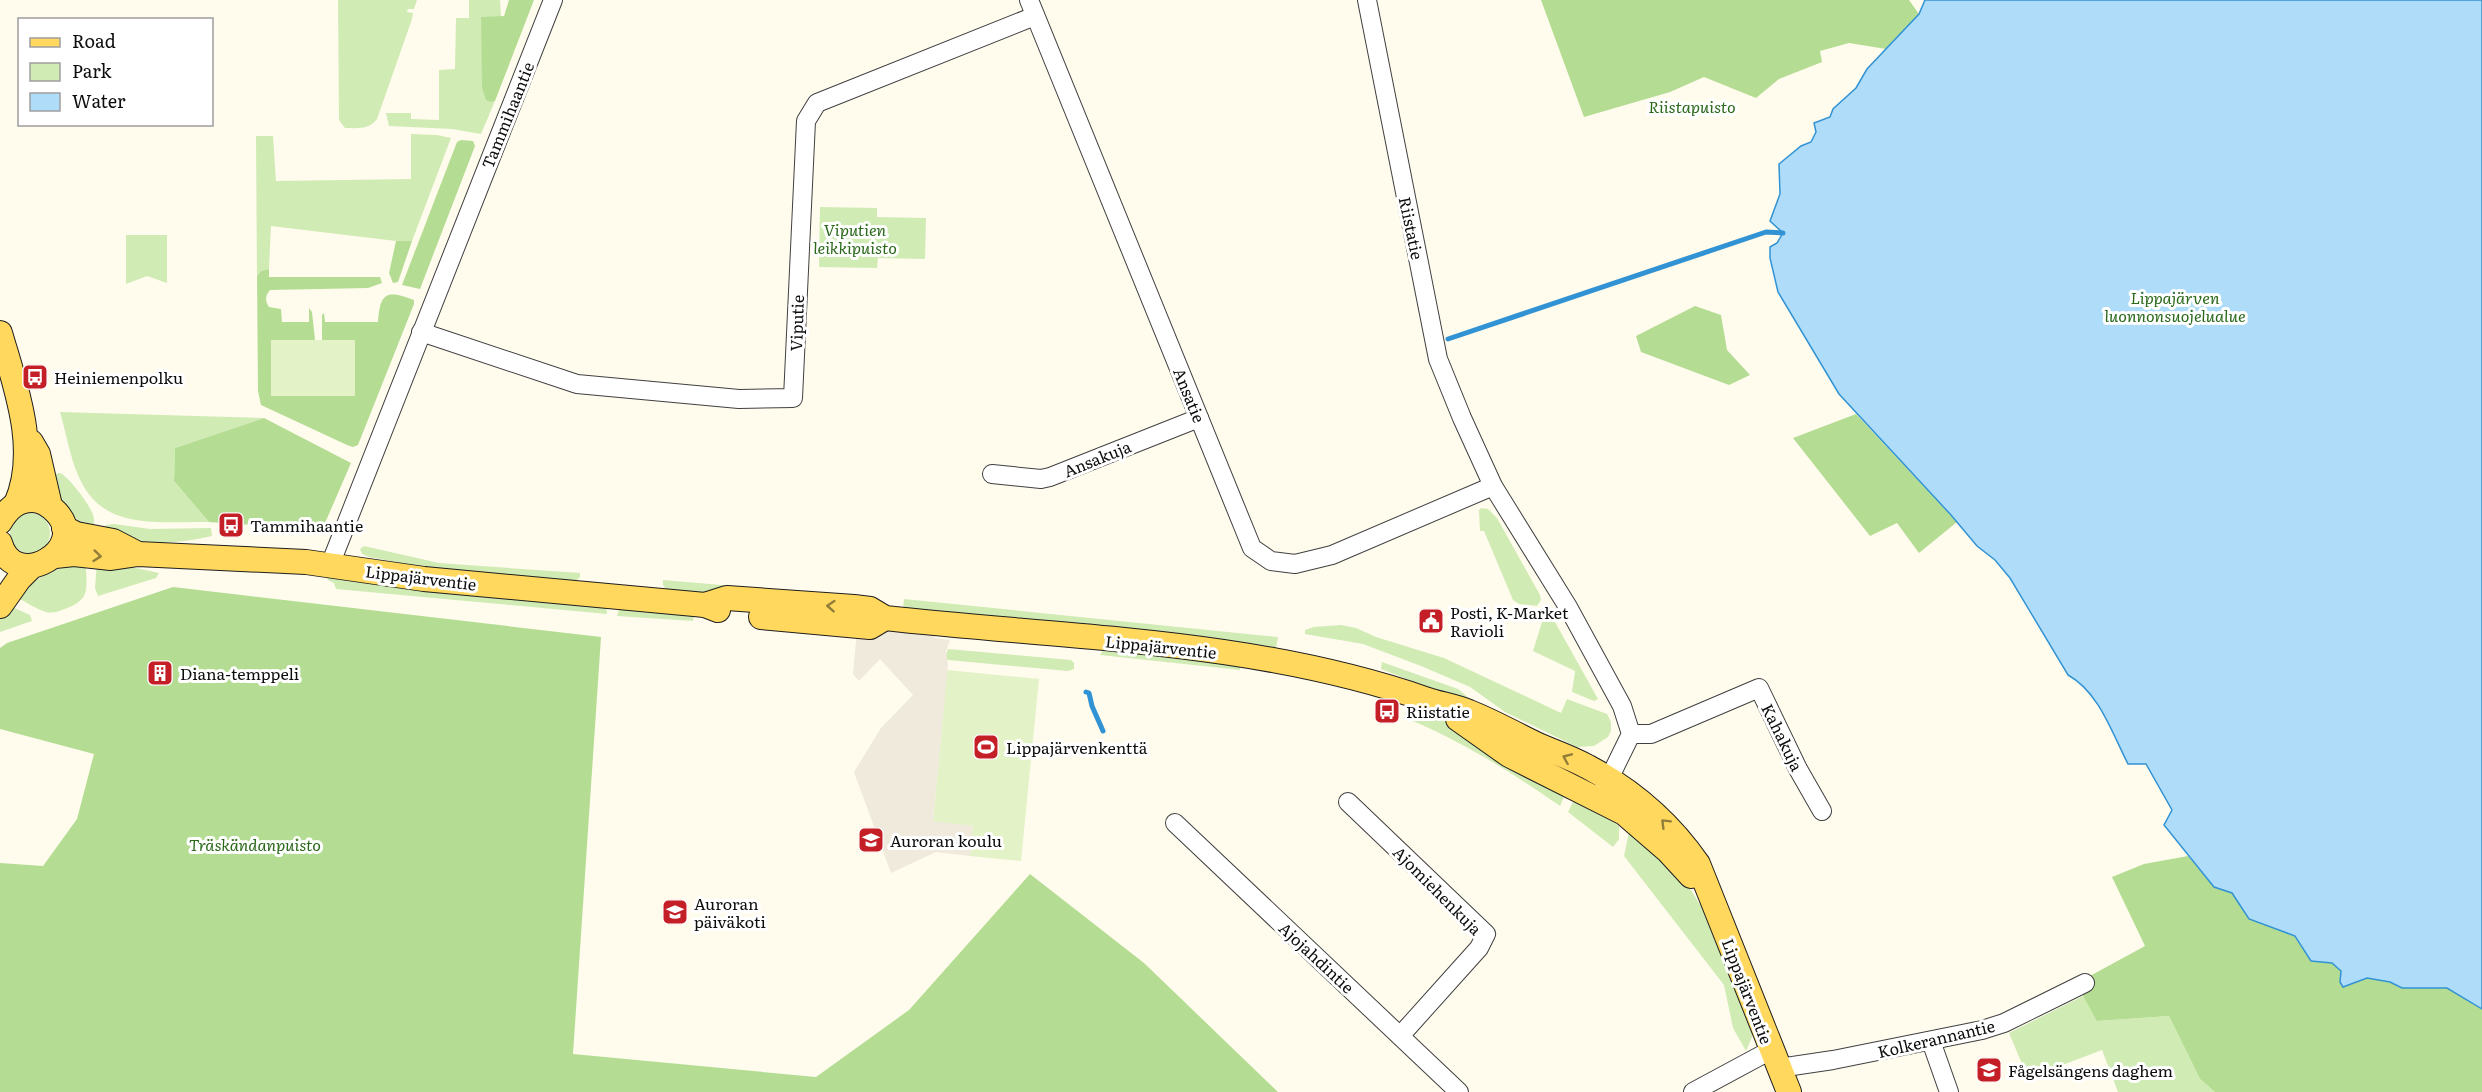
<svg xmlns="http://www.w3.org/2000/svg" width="2482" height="1092" font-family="Literata,serif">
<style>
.green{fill:#d1ebb5}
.forest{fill:#b4dd93}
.pitch{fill:#e3f2c7}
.plaza{fill:#efeadc}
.water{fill:#afddf9;stroke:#3293d4;stroke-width:1.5}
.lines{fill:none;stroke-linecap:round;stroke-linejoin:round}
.stream{stroke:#3293d4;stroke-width:5}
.minor-casing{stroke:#404040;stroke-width:20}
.major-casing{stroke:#1e1e1e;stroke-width:26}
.minor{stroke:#fff;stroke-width:18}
.major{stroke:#ffd85d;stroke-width:24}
.oneway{stroke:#927d39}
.labels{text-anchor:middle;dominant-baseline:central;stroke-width:6;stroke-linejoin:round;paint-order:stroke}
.park-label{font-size:16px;font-style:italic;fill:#2a681a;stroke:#fff}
.street-label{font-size:16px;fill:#0d0d0d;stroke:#fff}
.poi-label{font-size:16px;fill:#0d0d0d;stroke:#fff;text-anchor:start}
</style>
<rect width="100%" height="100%" fill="#fffbed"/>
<g class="green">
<path d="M338 0H417L414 9H408L407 12 413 13 412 19 377 119C369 130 357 128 345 128L339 120Z"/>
<path d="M469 0H500L501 17H482L491 102 495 101 481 134 452 129 389 126 386 113H411V119L439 120V70L455 69 456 18H469Z"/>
<path d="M411 134 437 135 451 138 412 241H396L271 226 269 269 261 271 257 276 256 136H273L276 181 411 179Z"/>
<path d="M820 207 877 208V217L926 218 925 259 878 258 877 268 819 267Z"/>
<path d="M126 235H167V283L147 276 126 284Z"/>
<path d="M60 412 264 418 175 448 174 481 209 522C165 521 110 531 84 487 71 465 67 436 60 412Z"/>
<path d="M60 473C69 477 90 505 93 515 95 520 94 524 92 529 68 518 59 498 50 475Z"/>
<path d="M1481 508 1488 509 1497 518 1540 595 1541 600 1537 606 1519 604 1513 600 1484 531H1480L1479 510Z"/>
<circle cx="30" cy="533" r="20"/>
<path d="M114 524 150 529 211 528 212 536C167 546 147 544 103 532L106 525Z"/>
<path d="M364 546 439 563 580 573V577L574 583 434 569 369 557 362 554 360 549Z"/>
<path d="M97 562H109L159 573 156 578 98 596 95 588Z"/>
<path d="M86 563C86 588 92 599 65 609 60 611 51 614 46 612 36 609 25 601 15 597 36 578 57 565 86 563Z"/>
<path d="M324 573 606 605 607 614 336 589 334 583 328 580Z"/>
<path d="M663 580 733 586 734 592H668L663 585Z"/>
<path d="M904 599 1278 637 1276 648 916 612 903 609Z"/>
<path d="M8 605 30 615 32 621 0 632V616Z"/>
<path d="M620 606 694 615 693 621 617 616Z"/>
<path d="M1543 619 1555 622 1598 699 1594 701 1572 692 1575 671 1533 651Z"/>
<path d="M1341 625 1356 628 1376 637 1444 658 1561 713 1567 699 1607 714 1611 722V731L1608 737 1594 746 1577 747 1505 712 1470 687 1421 666 1363 644 1305 634V630L1314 627Z"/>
<path d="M1105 647 1191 658 1240 667V670L1100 655Z"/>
<path d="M948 649 1071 660 1074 663V669L1068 671 948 660 945 657Z"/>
<path d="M1382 662 1458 689 1471 700 1465 702 1381 669Z"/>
<path d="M1406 710 1454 724 1567 790 1560 806C1508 770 1463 742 1404 717Z"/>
<path d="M1577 794 1619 826V839L1613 847 1568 812Z"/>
<path d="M1629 832 1684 879 1707 916 1752 1028V1037L1746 1051 1733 1028 1724 985 1624 856Z"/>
<path d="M2083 996 2098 1021 2169 1016 2200 1079 2215 1092H2118L2102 1050 2028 1078 2009 1033Z"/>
</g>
<g class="forest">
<path d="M509 0H534L495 101 491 102 486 100 482 88 481 17 504 16Z"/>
<path d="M1541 0H1909L1919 14 1886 49 1849 43 1820 51 1822 62 1779 79 1756 98 1704 77 1670 92 1584 117Z"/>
<path d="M461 140 473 141 475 146 420 289 402 285 457 142Z"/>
<path d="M396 241H412L398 282 393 283 389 273Z"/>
<path d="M269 269V277H380L382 283 368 288 270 290C265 296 265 301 269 307L281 309 282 322H309V308L312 312 315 340 271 341H355L322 340V315L324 313 325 322H378C380 292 387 290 414 300V304L358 445 353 447 347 445 261 405 258 391 257 276 261 271Z"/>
<path d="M1695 306 1721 315 1727 350 1750 375 1729 385 1641 352 1636 336Z"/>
<path d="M1856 414 1957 522 1919 553 1897 523 1870 536 1793 438Z"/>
<path d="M264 418 351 463 322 530 209 522 174 481 175 448Z"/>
<path d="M173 587 601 637 573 1054 816 1077 909 1010 1030 874 1144 963 1278 1092H0V863L43 866 77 819 94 754 0 729V648L7 643Z"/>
<path d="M2188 856 2214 887 2232 893 2249 919 2295 936 2311 961 2332 963 2341 971 2340 982 2367 978 2390 982 2402 988H2447L2482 1009V1092H2215L2200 1079 2169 1016 2097 1021 2083 996 2088 977 2145 946 2112 877 2144 864Z"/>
</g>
<g class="pitch">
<rect x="271" y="340" width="84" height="56"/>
<path d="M947 670 1039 679 1021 861 970 856 973 826 933 822Z"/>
</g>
<path class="plaza" d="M908 628 928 630 935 638 950 640 946 651 948 665 933 821 973 826 970 856 936 852 891 873 854 772 881 728 913 695 880 659 859 681 853 674 857 630Z"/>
<path class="water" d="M1925 0H2482V1009L2447 988H2402L2390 982 2367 978 2343 987 2340 982 2341 971 2332 963 2311 961 2295 936 2249 919 2232 893 2214 887 2164 825 2172 810 2146 764H2128C2112 733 2099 692 2068 675L2010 578 1995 560 1977 546 1951 515 1839 394 1778 292 1770 258V247L1777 243 1783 233 1770 221 1780 194 1779 164 1801 146 1811 142 1816 132 1814 123 1830 117 1833 109 1856 88 1867 69 1919 14Z"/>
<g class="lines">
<g class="stream">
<path d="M1448 339 1766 232 1783 233"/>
<path d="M1086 692 1089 693 1092 706 1103 731"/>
</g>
<g class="minor-casing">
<g id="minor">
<path d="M1029 0 1252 548 1271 561 1295 564 1332 555 1493 486"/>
<path d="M1367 0 1438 359 1462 418 1493 486 1568 607 1622 706 1631 734 1604 789"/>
<path d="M421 332 577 384 739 399 793 398 806 121 817 103 1035 16"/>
<path d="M992 474 1041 479 1050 477 1199 418"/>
<path d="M330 565 553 0"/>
<path d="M1631 734H1651L1759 688 1798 769 1822 811"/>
<path d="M1348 802 1486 934 1479 948 1400 1036"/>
<path d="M1175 823 1459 1092"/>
<path d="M1931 1041 1949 1092"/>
<path d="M1779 1068 1833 1060 1982 1030 2004 1023 2085 983"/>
<path d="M1693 1092 1771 1050"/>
</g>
</g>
<g class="major-casing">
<g id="major">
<path d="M0 333C15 385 40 450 16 504"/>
<path d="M31 442 38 454 50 506"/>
<path d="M0 522C7 510 16 500 32 500 42 500 49 505 56 512 91 549 14 594 0 543"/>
<path d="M64 528 76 534 113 541 138 554"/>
<path d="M55 556 74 554 111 558 138 554 306 562 424 579 705 605 718 610"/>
<path d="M705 605 727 598 854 607 870 609 885 618C1065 638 1252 639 1425 699 1439 704 1455 706 1469 712 1492 721 1515 734 1538 745 1554 752 1572 758 1588 767 1633 791 1669 822 1698 864L1789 1092"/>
<path d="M0 606 19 579 32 566"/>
<path d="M761 617 870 627 885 618"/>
<path d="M1458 719 1509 755 1624 813 1668 851 1691 876"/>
</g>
</g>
<use href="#minor" class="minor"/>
<use href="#major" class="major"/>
</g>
<defs><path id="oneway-chevron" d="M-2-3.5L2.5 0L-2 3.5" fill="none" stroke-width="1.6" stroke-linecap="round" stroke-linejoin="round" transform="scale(1.5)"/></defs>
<g class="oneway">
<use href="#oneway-chevron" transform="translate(97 556) rotate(6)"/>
<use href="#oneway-chevron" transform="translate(831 606) rotate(-176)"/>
<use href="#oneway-chevron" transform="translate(1567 758) rotate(-157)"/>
<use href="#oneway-chevron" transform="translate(1665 823) rotate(-135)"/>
</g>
<defs>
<g id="bus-square" transform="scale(1.35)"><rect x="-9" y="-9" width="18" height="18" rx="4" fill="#c41e26" stroke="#fff"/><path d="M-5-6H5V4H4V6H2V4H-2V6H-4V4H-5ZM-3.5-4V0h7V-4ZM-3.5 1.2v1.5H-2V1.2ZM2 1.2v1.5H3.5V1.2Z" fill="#fff"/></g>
<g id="civic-square" transform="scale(1.35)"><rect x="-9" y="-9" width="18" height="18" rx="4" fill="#c41e26" stroke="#fff"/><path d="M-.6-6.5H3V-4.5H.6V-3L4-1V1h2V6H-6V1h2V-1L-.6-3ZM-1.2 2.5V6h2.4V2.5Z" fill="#fff"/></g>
<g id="building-square" transform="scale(1.35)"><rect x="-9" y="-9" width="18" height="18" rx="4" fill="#c41e26" stroke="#fff"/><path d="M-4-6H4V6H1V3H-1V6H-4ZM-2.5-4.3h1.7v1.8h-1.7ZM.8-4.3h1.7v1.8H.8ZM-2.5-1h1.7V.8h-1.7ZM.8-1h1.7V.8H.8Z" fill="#fff"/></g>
<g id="stadium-square" transform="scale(1.35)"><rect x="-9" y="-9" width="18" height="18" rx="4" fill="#c41e26" stroke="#fff"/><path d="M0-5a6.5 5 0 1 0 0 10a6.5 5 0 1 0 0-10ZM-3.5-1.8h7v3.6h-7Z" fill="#fff"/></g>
<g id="school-square" transform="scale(1.35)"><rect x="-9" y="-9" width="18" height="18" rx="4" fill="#c41e26" stroke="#fff"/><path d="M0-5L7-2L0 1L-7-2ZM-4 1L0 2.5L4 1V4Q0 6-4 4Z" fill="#fff"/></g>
</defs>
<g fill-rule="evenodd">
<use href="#bus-square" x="35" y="377"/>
<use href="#bus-square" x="231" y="525"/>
<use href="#civic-square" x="1431" y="621"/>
<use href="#building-square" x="160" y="673"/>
<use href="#bus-square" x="1387" y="711"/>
<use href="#stadium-square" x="986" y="747"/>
<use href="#school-square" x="871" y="840"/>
<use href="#school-square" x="675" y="912"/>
<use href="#school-square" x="1989" y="1070"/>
</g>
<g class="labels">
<g class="park-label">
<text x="1692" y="106">Riistapuisto</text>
<text x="855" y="229">Viputien<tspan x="855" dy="18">leikkipuisto</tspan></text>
<text x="2175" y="297">Lippajärven<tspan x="2175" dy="18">luonnonsuojelualue</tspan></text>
<text x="255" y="844">Träskändanpuisto</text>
</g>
<g class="street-label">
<text transform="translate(507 115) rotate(-68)">Tammihaantie</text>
<text transform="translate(1412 228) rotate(78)">Riistatie</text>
<text transform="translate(796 323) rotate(-88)">Viputie</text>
<text transform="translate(1190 395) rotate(68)">Ansatie</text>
<text transform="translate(1097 458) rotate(-22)">Ansakuja</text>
<text transform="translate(421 577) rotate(7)">Lippajärventie</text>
<text transform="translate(1161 646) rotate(6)">Lippajärventie</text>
<text transform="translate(1783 737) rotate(64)">Kahakuja</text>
<text transform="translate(1438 890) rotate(45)">Ajomiehenkuja</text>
<text transform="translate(1317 957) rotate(43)">Ajojahdintie</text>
<text transform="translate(1748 991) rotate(69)">Lippajärventie</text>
<text transform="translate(1936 1038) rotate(-13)">Kolkerannantie</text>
</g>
<g class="poi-label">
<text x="54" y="377">Heiniemenpolku</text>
<text x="250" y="525">Tammihaantie</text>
<text x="1450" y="612">Posti, K-Market<tspan x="1450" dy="18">Ravioli</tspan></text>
<text x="180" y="673">Diana-temppeli</text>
<text x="1406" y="711">Riistatie</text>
<text x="1006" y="747">Lippajärvenkenttä</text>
<text x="890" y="840">Auroran koulu</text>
<text x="694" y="903">Auroran<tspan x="694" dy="18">päiväkoti</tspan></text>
<text x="2008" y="1070">Fågelsängens daghem</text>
</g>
</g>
<rect x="18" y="18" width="195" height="108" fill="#ffffff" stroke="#9e9e9e" stroke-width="1.5"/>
<rect x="30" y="38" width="30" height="9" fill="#ffd85d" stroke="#9e9e9e" stroke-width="1.5"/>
<text x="72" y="48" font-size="18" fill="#0d0d0d">Road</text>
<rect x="30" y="63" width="30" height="18" fill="#d1ebb5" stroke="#9e9e9e" stroke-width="1.5"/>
<text x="72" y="78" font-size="18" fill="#0d0d0d">Park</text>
<rect x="30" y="93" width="30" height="18" fill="#afddf9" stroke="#9e9e9e" stroke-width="1.5"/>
<text x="72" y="108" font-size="18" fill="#0d0d0d">Water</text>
</svg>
